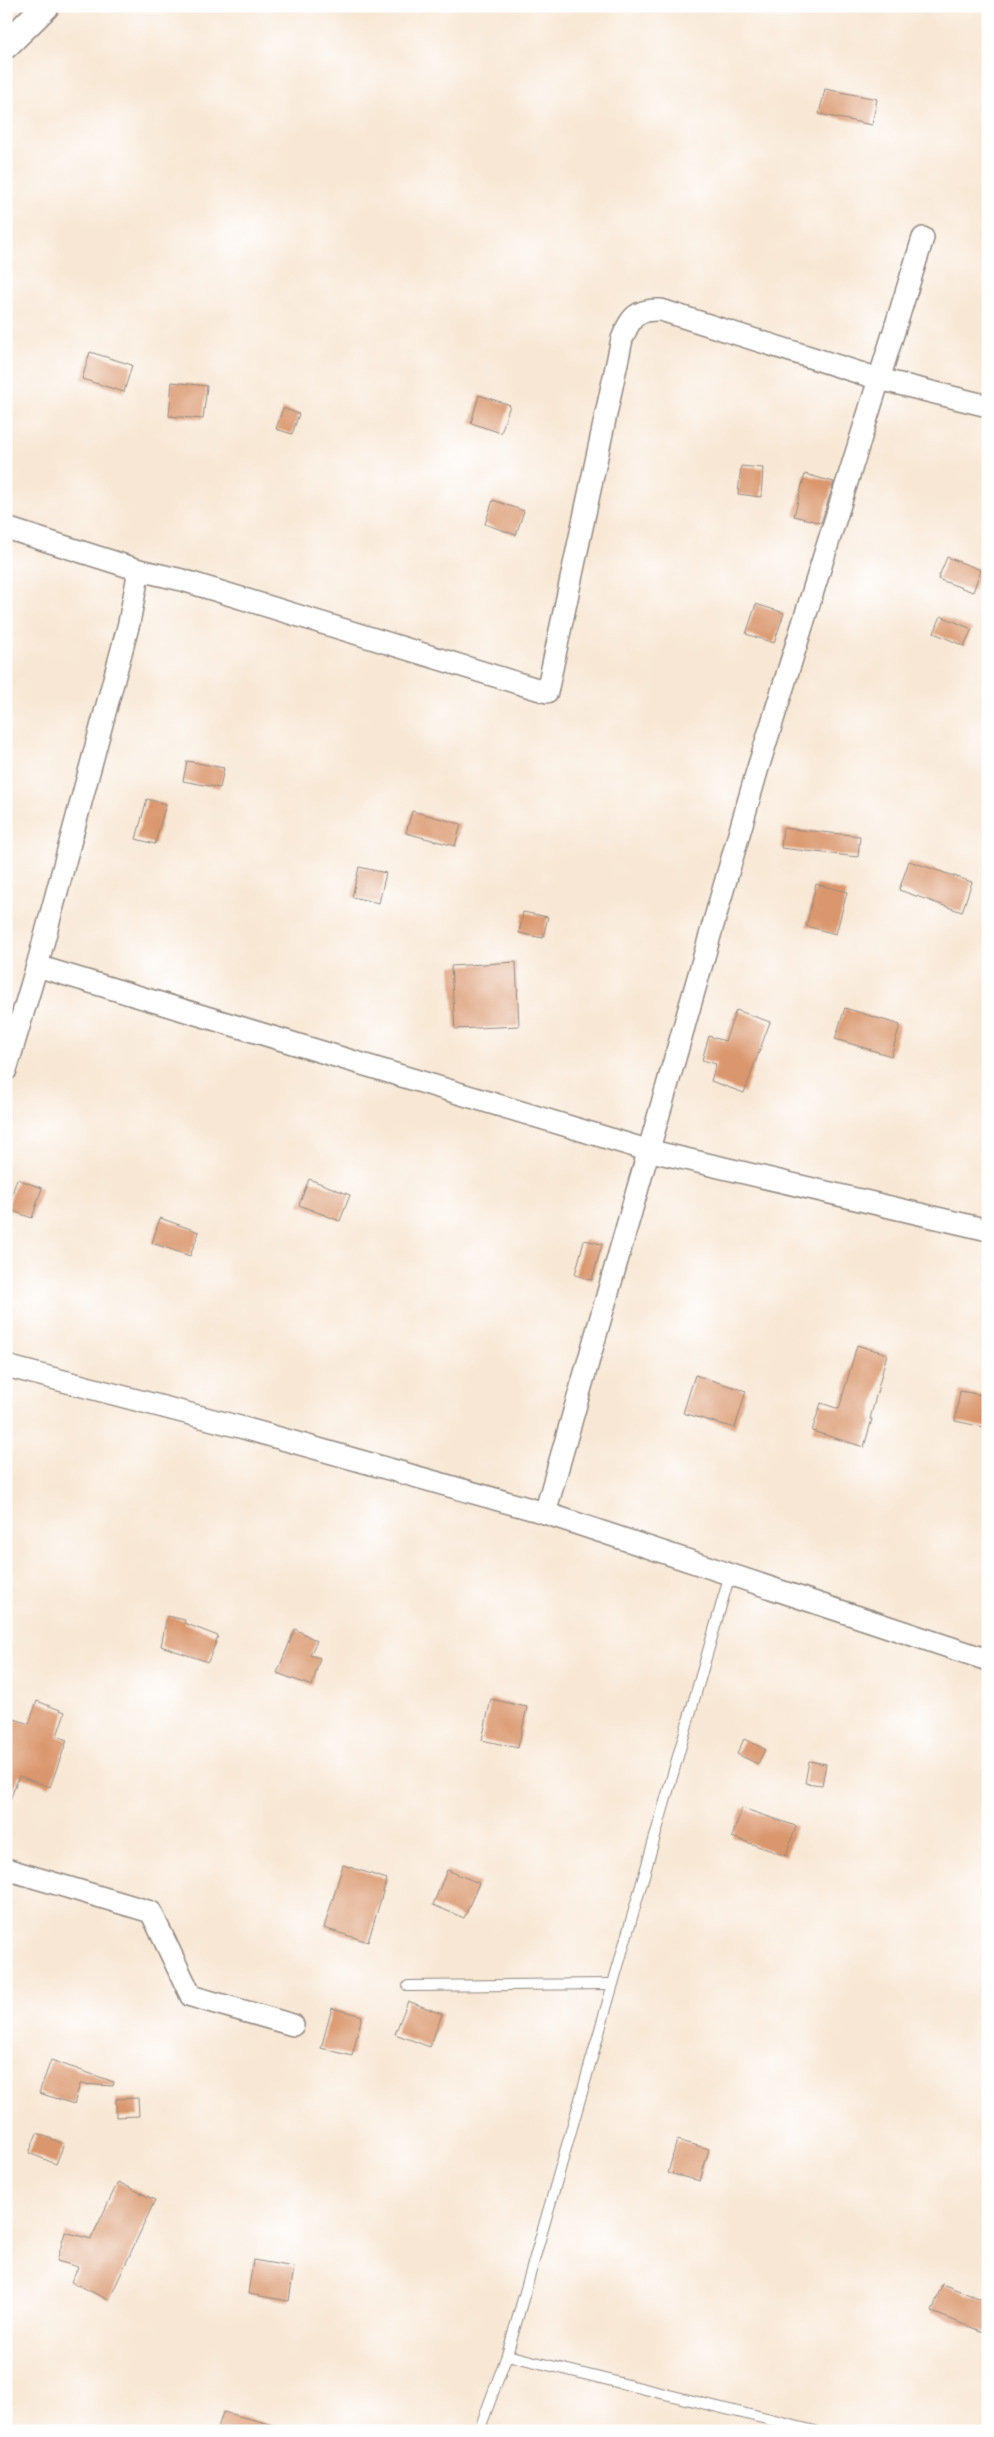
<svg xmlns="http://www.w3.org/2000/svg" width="994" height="2437" font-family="Caveat,sans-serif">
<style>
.building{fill:#da976d}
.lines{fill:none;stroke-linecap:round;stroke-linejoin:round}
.service-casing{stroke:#928980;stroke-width:12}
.minor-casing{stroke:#928980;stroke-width:24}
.tertiary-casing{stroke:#928980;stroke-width:29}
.service{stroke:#fff;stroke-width:10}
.minor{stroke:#fff;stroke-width:21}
.tertiary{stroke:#fff;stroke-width:26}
</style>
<rect width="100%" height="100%" fill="#fff"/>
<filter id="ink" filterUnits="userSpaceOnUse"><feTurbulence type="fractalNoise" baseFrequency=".02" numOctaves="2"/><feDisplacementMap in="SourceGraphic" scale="10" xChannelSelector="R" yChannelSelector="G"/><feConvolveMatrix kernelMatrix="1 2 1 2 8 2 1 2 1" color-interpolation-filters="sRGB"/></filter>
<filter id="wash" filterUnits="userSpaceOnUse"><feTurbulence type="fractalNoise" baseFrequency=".0096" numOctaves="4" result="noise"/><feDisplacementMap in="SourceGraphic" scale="20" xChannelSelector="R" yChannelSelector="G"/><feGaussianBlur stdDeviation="1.12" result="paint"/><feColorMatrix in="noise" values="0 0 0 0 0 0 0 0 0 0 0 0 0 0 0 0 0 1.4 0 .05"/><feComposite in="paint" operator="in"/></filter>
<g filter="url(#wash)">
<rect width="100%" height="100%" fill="#f8e7d4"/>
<g id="blocks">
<g class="building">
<path d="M825 89 877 99 872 125 819 114Z"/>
<path d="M90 352 132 365 124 392 82 379Z"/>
<path d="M172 382 207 386 203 419 169 416Z"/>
<path d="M479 395 510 405 501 433 471 423Z"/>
<path d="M283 408 299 414 292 434 276 429Z"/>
<path d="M741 466 763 468 761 497 738 494Z"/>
<path d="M805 474 834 482 821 523 794 516Z"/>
<path d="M493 500 524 511 516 535 485 524Z"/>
<path d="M947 557 981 570 973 592 938 579Z"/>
<path d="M756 604 784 613 774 643 746 634Z"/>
<path d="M941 616 972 629 964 646 934 633Z"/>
<path d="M187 761 224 768 220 788 183 781Z"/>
<path d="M147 799 166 804 155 844 136 839Z"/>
<path d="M412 811 461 824 455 846 406 833Z"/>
<path d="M783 828 860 836 858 857 781 848Z"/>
<path d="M909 861 972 882 962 912 899 890Z"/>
<path d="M359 867 386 873 379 903 352 897Z"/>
<path d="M816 884 847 892 836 934 806 926Z"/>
<path d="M523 912 548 917 543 938 519 933Z"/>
<path d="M516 962 519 1026 455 1029 451 966Z"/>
<path d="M845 1008 900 1025 891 1056 835 1039Z"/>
<path d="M736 1010 770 1022 744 1093 711 1081 716 1064 702 1060 709 1036 725 1041Z"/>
<path d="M17 1179 42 1188 32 1218 7 1209Z"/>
<path d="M309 1179 350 1195 340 1221 299 1205Z"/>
<path d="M160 1218 199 1232 190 1256 152 1243Z"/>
<path d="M584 1240 602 1244 592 1280 575 1275Z"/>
<path d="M857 1345 887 1354 870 1419H872L864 1447 812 1431 821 1403 839 1409Z"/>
<path d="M695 1375 746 1391 735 1428 683 1413Z"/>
<path d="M960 1391 988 1396V1428L955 1421Z"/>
<path d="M167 1616 185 1620 184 1623 218 1636 208 1662 161 1646Z"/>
<path d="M295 1629 317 1641 310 1655 320 1658 312 1686 277 1673Z"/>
<path d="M491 1699 527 1707 518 1748 482 1740Z"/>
<path d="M37 1701 65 1712 57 1736 67 1740 50 1787 19 1776 8 1805H6V1716L29 1724Z"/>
<path d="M744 1739 765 1749 758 1764 737 1754Z"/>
<path d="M809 1761 826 1764 822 1785 805 1783Z"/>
<path d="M742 1808 796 1826 786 1856 732 1837Z"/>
<path d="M343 1865 387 1879 368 1942 324 1928Z"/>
<path d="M447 1870 479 1883 464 1918 433 1905Z"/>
<path d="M408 2001 442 2014 430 2047 395 2034Z"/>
<path d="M332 2008 362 2016 352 2056 321 2048Z"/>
<path d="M51 2060 114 2082 113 2086 80 2084 74 2104 39 2093Z"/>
<path d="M138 2098 139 2116 116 2117V2099Z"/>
<path d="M37 2133 64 2144 56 2164 29 2153Z"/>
<path d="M677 2140 709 2149 700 2181 668 2173Z"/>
<path d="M118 2182 155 2200 109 2300 71 2282 78 2267 57 2261 65 2232 91 2239Z"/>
<path d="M253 2260 294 2267 289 2301 248 2294Z"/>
<path d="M942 2284 988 2302V2334L932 2312Z"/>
<path d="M223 2412 274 2425 273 2431H217Z"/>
</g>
</g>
</g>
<g filter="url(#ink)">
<use href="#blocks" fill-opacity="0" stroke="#928980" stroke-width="1"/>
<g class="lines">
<g class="service-casing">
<g id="service">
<path d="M408 1986 612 1984"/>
<path d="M507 2355 730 1574"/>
<path d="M479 2431 507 2355 815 2431"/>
</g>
</g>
<g class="minor-casing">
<g id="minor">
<path d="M6 528 139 570 129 623 37 966 6 1070"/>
<path d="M139 570 182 580 547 692 622 339C631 317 636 309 661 310L879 379 988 406"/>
<path d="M37 966 647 1150 988 1230"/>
<path d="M6 1366 240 1427 545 1513 988 1660"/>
<path d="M545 1513 757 771 923 238"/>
<path d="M6 1869 151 1912 191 1996 293 2025"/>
</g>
</g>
<g class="tertiary-casing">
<path id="tertiary" d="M6 45 46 6"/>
</g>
<use href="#service" class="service"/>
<use href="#minor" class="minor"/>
<use href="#tertiary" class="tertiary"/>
</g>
</g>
<rect width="994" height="2437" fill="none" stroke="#fff" stroke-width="25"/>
</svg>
